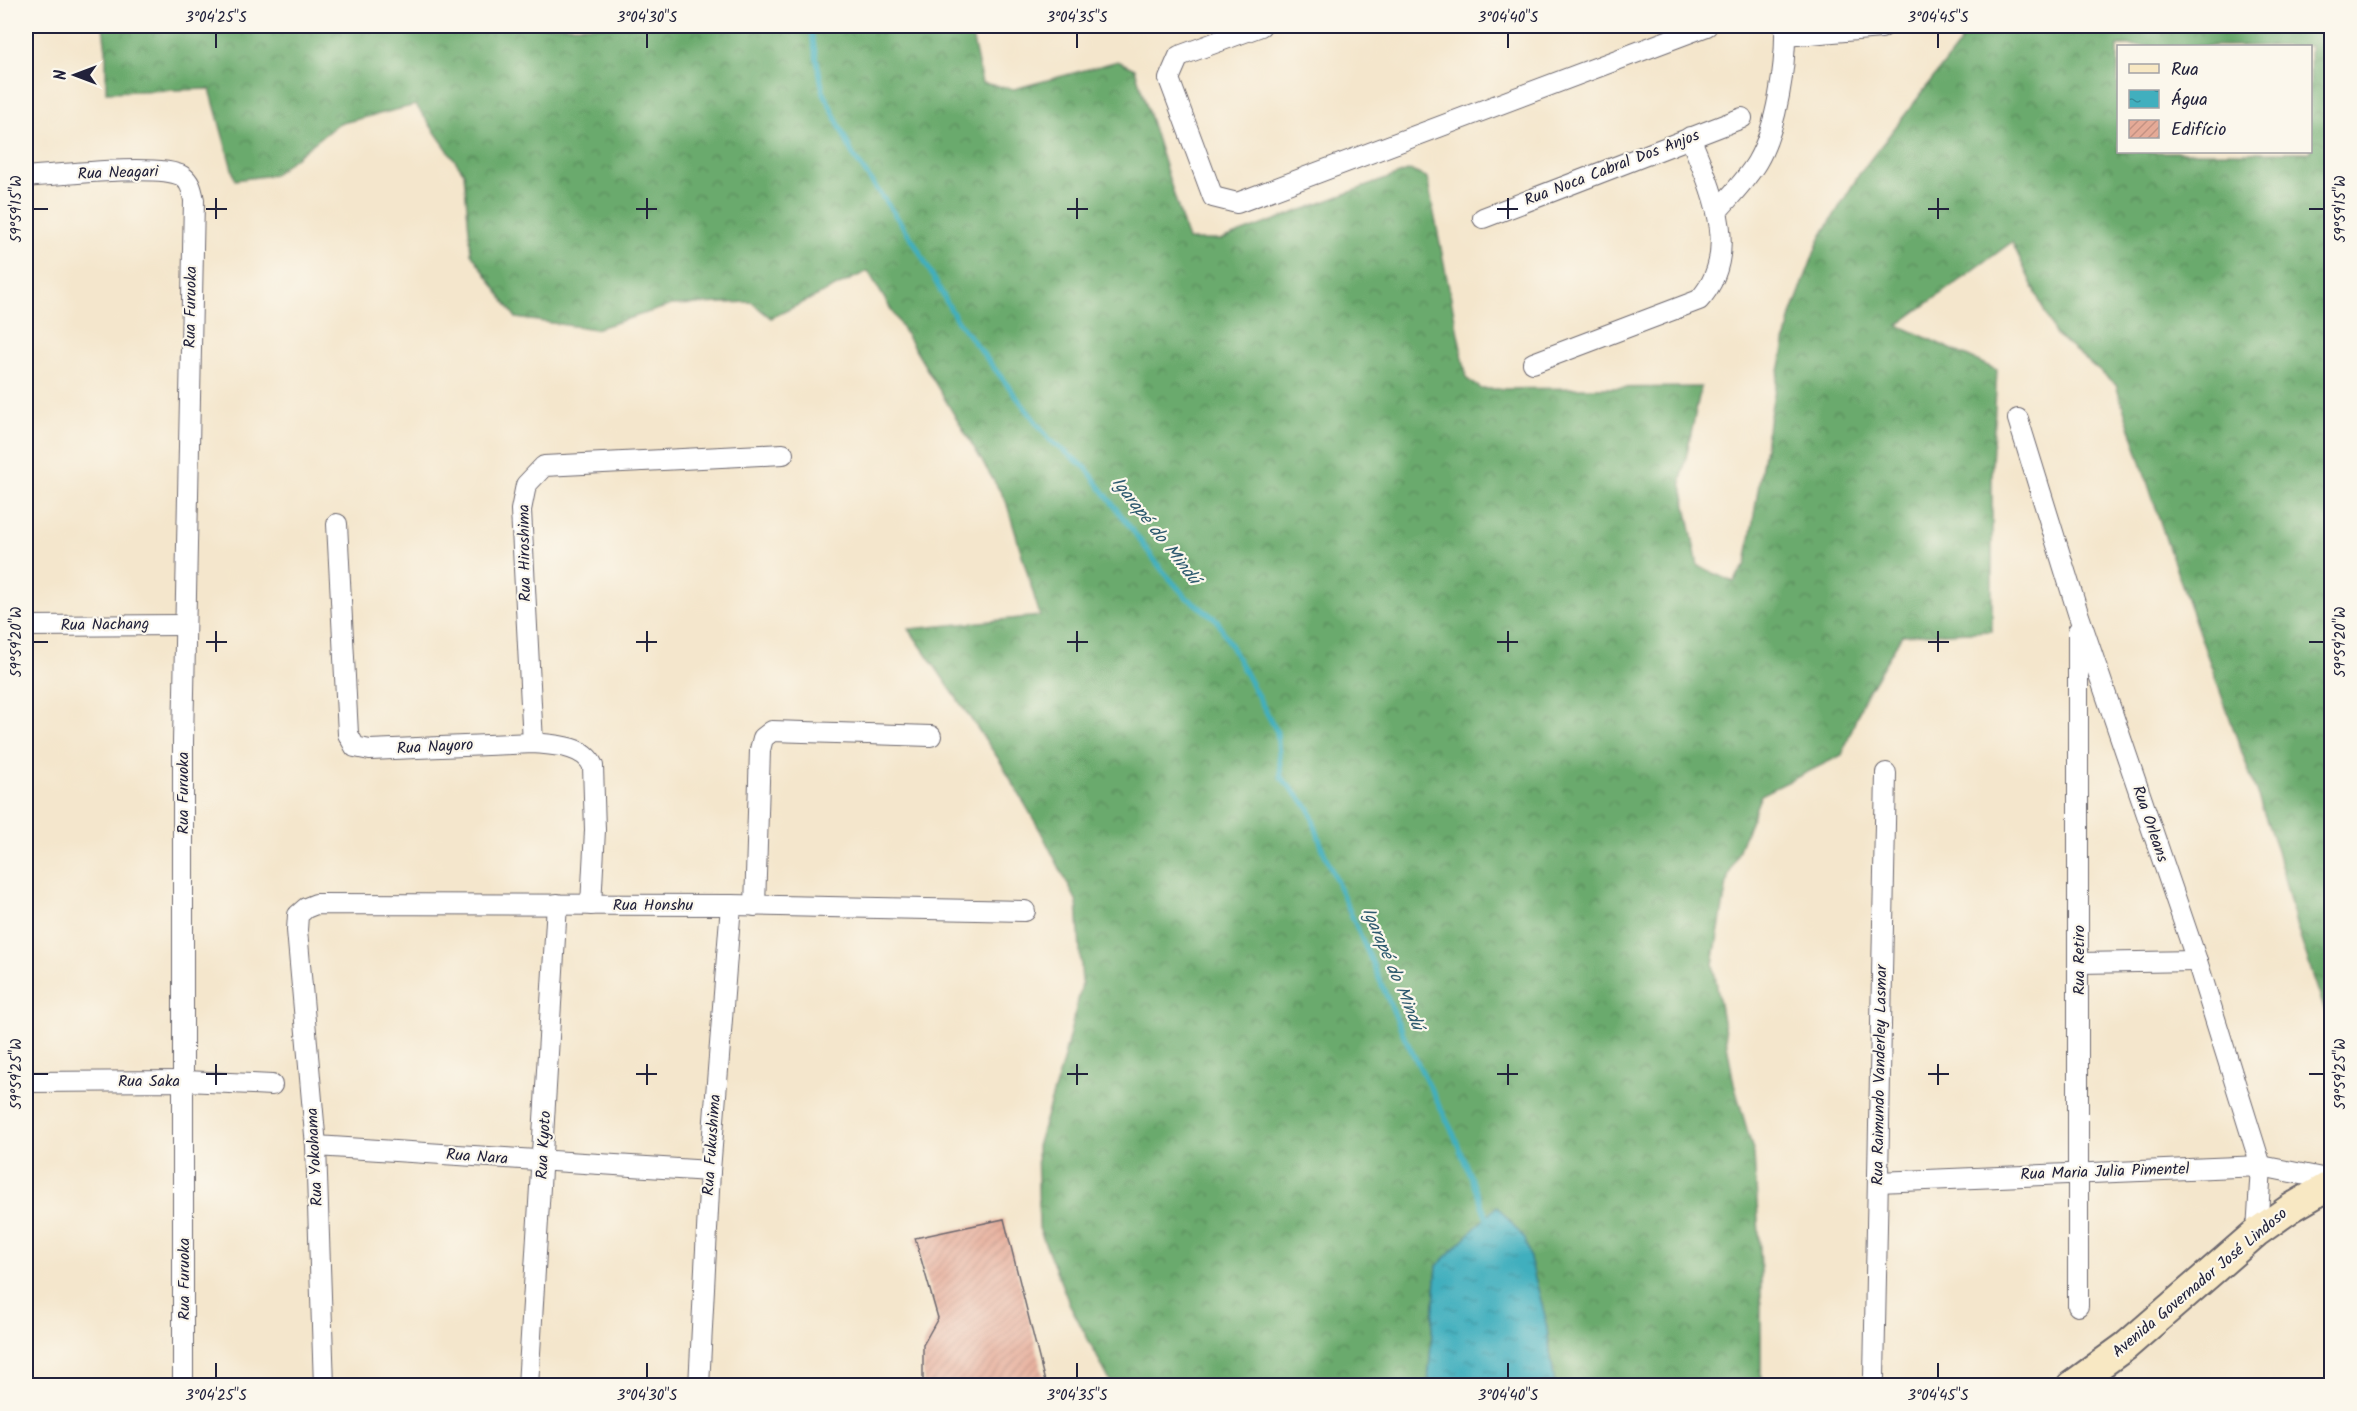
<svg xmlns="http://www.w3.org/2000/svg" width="2357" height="1411" font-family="Kalam,sans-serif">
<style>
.forest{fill:url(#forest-crowns);stroke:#466654;stroke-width:1.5;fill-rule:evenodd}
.water{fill:url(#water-ripples);stroke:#32687c;stroke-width:1.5}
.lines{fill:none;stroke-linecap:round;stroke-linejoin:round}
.stream{stroke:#41afbe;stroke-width:5}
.building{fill:url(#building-hatch)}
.minor-casing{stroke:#6c676e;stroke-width:22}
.secondary-casing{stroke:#6c676e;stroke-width:32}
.minor{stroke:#fff;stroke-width:20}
.secondary{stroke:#f8e8c3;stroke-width:28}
.ticks{fill:none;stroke:#22223b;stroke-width:2}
.labels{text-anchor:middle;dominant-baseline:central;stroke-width:4.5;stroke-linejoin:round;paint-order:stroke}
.street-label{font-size:16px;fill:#22223b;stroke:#fbf7ec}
.water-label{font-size:18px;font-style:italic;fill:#2e5a6f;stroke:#fbf7ec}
.neatline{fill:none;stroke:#22223b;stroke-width:2}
.ticks-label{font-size:15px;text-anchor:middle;fill:#22223b}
</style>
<defs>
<pattern id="forest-crowns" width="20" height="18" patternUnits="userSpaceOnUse" patternTransform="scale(1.5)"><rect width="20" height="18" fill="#6baa6d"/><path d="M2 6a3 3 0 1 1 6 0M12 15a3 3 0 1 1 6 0" fill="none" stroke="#588a5b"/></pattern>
<pattern id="water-ripples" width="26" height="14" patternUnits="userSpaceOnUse" patternTransform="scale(1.5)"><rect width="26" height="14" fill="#41afbe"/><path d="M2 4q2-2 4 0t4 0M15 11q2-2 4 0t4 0" fill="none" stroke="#368e9c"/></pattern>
<pattern id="building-hatch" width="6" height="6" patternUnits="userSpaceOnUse" patternTransform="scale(1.5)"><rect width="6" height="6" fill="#e5aa97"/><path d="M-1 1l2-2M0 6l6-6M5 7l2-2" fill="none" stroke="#c49283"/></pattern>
</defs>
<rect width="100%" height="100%" fill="#fbf7ec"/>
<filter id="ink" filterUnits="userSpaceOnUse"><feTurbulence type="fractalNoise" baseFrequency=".0167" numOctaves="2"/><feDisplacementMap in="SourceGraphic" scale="12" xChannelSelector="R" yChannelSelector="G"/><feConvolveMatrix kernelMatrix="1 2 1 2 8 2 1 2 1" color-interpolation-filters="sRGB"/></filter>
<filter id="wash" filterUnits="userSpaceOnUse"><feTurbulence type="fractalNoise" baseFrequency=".008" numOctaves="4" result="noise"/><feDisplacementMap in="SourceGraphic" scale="24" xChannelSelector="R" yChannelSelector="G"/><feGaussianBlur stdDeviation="1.35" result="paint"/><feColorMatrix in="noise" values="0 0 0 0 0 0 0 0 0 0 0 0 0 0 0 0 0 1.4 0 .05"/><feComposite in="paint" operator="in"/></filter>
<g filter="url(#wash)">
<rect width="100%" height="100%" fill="#f4e6cc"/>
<path class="forest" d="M103 26H970L982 83 1014 89 1118 61 1135 69 1188 240H1221L1410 170 1427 178 1467 379 1482 389 1701 387 1681 481 1698 566 1734 582 1746 564 1772 404 1791 315 1819 240 1860 173 1958 46 1968 26H2331V1029L2297 928 2277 850 2168 546 2116 385 2055 334 2012 242 1898 325 1997 370 1992 464V631L1902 635 1864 698 1842 755 1761 795 1728 877 1713 964 1734 1084 1754 1154 1761 1266V1385H1555L1545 1316 1437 1266 1428 1385H1112L1069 1303 1039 1228 1037 1146 1062 1065 1082 984 1077 902 1040 830 1000 761 909 629 1040 616 1006 501 868 271 771 318 751 302 672 305 595 329 516 318 471 253 464 173 416 105 338 124 273 175 235 180 210 89 106 92V51ZM2118 46H2310V152H2118Z"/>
<path class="water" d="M1497 1206 1525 1239 1545 1316 1555 1385H1428L1437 1266Z"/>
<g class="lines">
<path class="stream" d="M810 26 823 91 853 155 914 242 956 319 1050 440 1086 468 1162 570 1186 597 1217 620 1277 732 1281 777 1309 808 1323 850 1368 953 1404 1036 1454 1135 1488 1221"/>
</g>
<g id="blocks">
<path class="building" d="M1004 1219 1046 1386H923V1345L938 1318 915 1238Z"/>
</g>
</g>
<g filter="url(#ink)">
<use href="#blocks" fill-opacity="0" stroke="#6c676e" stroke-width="1.5"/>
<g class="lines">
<g class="minor-casing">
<g id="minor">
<path d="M1261 26 1179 56 1169 79 1213 197 1237 203 1707 26"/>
<path d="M1785 36 1881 28 1884 26"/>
<path d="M26 177C56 175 160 163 182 176 191 182 192 191 194 200L183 742V1386"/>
<path d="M1719 209C1732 194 1747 179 1757 162 1777 128 1786 65 1785 26"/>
<path d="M1483 218 1742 118"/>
<path d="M1533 363 1699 300C1743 252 1710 187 1690 137"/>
<path d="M2018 419 2078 613 2197 961 2261 1166 2257 1232"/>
<path d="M337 524 348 734 355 747 370 750 533 743C553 745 584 745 593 766L595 830 591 905"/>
<path d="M26 626 185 625"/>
<path d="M533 743 521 510 526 485 544 466 783 454"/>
<path d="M755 906 760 750 763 738 772 731 931 736"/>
<path d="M2079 963 2197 961"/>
<path d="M26 1082 185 1081 272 1085"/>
<path d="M316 1146 710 1171"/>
<path d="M1878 1182 2261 1166 2332 1180"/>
<path d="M2078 1306V631"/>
<path d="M1874 1377 1886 773"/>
<path d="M324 1386 316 1146 297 930 298 915 306 908 316 904 731 905 1025 911"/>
<path d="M528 1386 557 904"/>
<path d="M699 1386 710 1171 731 905"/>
</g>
</g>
<g class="secondary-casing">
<path id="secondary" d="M2071 1386 2126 1346 2257 1232 2291 1208 2332 1184"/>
</g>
<use href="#minor" class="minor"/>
<use href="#secondary" class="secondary"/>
</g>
</g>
<path class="ticks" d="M216 33V48M647 33V48M1077 33V48M1508 33V48M1938 33V48M216 198V219M647 198V219M1077 198V219M1508 198V219M1938 198V219M33 209H48M206 209H227M636 209H657M1067 209H1088M1497 209H1518M1928 209H1949M2309 209H2324M216 631V652M647 631V652M1077 631V652M1508 631V652M1938 631V652M33 642H48M206 642H227M636 642H657M1067 642H1088M1497 642H1518M1928 642H1949M2309 642H2324M216 1064V1085M647 1064V1085M1077 1064V1085M1508 1064V1085M1938 1064V1085M33 1074H48M206 1074H227M636 1074H657M1067 1074H1088M1497 1074H1518M1928 1074H1949M2309 1074H2324M216 1363V1378M647 1363V1378M1077 1363V1378M1508 1363V1378M1938 1363V1378"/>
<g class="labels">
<g class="street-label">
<text transform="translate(1612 168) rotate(-21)">Rua Noca Cabral Dos Anjos</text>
<text transform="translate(118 173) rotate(-2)">Rua Neagari</text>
<text transform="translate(191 307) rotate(-89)">Rua Furuoka</text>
<text transform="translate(525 553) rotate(-91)">Rua Hiroshima</text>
<text transform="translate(105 625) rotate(-1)">Rua Nachang</text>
<text transform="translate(435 747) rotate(-3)">Rua Nayoro</text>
<text transform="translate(183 793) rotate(-90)">Rua Furuoka</text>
<text transform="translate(2150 824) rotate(71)">Rua Orleans</text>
<text x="653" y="905">Rua Honshu</text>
<text transform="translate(2079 960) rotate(-90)">Rua Retiro</text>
<text transform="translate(1880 1075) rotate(-89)">Rua Raimundo Vanderley Lasmar</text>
<text x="149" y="1081">Rua Saka</text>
<text transform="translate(544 1145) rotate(-87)">Rua Kyoto</text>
<text transform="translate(712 1145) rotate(-86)">Rua Fukushima</text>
<text transform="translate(315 1157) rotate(-93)">Rua Yokohama</text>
<text transform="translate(477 1157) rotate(4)">Rua Nara</text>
<text transform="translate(2105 1172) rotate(-2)">Rua Maria Julia Pimentel</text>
<text transform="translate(184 1279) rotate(-90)">Rua Furuoka</text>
<text transform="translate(2200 1283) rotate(-40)">Avenida Governador José Lindoso</text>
</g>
<g class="water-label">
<text transform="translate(1155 531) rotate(52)">Igarapé do Mindú</text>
<text transform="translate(1392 969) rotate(67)">Igarapé do Mindú</text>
</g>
</g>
<rect width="2357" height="1411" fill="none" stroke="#fbf7ec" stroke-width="66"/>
<rect x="2117" y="45" width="195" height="108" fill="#fbf7ec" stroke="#a4a2a5" stroke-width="1.5"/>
<rect x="2129" y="64" width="30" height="9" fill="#f8e8c3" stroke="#a4a2a5" stroke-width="1.5"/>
<text x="2171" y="75" font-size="18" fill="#22223b">Rua</text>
<rect x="2129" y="90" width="30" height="18" fill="url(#water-ripples)" stroke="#a4a2a5" stroke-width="1.5"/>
<text x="2171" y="105" font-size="18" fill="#22223b">Água</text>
<rect x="2129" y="120" width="30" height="18" fill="url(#building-hatch)" stroke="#a4a2a5" stroke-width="1.5"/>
<text x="2171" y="135" font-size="18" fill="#22223b">Edifício</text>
<g transform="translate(75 75) rotate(270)" stroke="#fbf7ec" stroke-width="4.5" paint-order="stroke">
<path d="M0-4.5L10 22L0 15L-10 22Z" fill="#22223b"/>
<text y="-9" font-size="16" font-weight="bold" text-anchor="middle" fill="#22223b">N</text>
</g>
<rect x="33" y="33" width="2291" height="1345" class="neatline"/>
<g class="ticks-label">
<text x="216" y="22">3°04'25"S</text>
<text x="647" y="22">3°04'30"S</text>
<text x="1077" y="22">3°04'35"S</text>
<text x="1508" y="22">3°04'40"S</text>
<text x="1938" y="22">3°04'45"S</text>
<text transform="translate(2340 209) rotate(-90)" y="5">59°59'15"W</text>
<text transform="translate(16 209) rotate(-90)" y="5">59°59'15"W</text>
<text transform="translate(2340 642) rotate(-90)" y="5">59°59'20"W</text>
<text transform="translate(16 642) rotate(-90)" y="5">59°59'20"W</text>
<text transform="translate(2340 1074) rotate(-90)" y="5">59°59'25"W</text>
<text transform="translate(16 1074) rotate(-90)" y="5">59°59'25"W</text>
<text x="216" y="1400">3°04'25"S</text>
<text x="647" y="1400">3°04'30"S</text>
<text x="1077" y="1400">3°04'35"S</text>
<text x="1508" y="1400">3°04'40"S</text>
<text x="1938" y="1400">3°04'45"S</text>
</g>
</svg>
